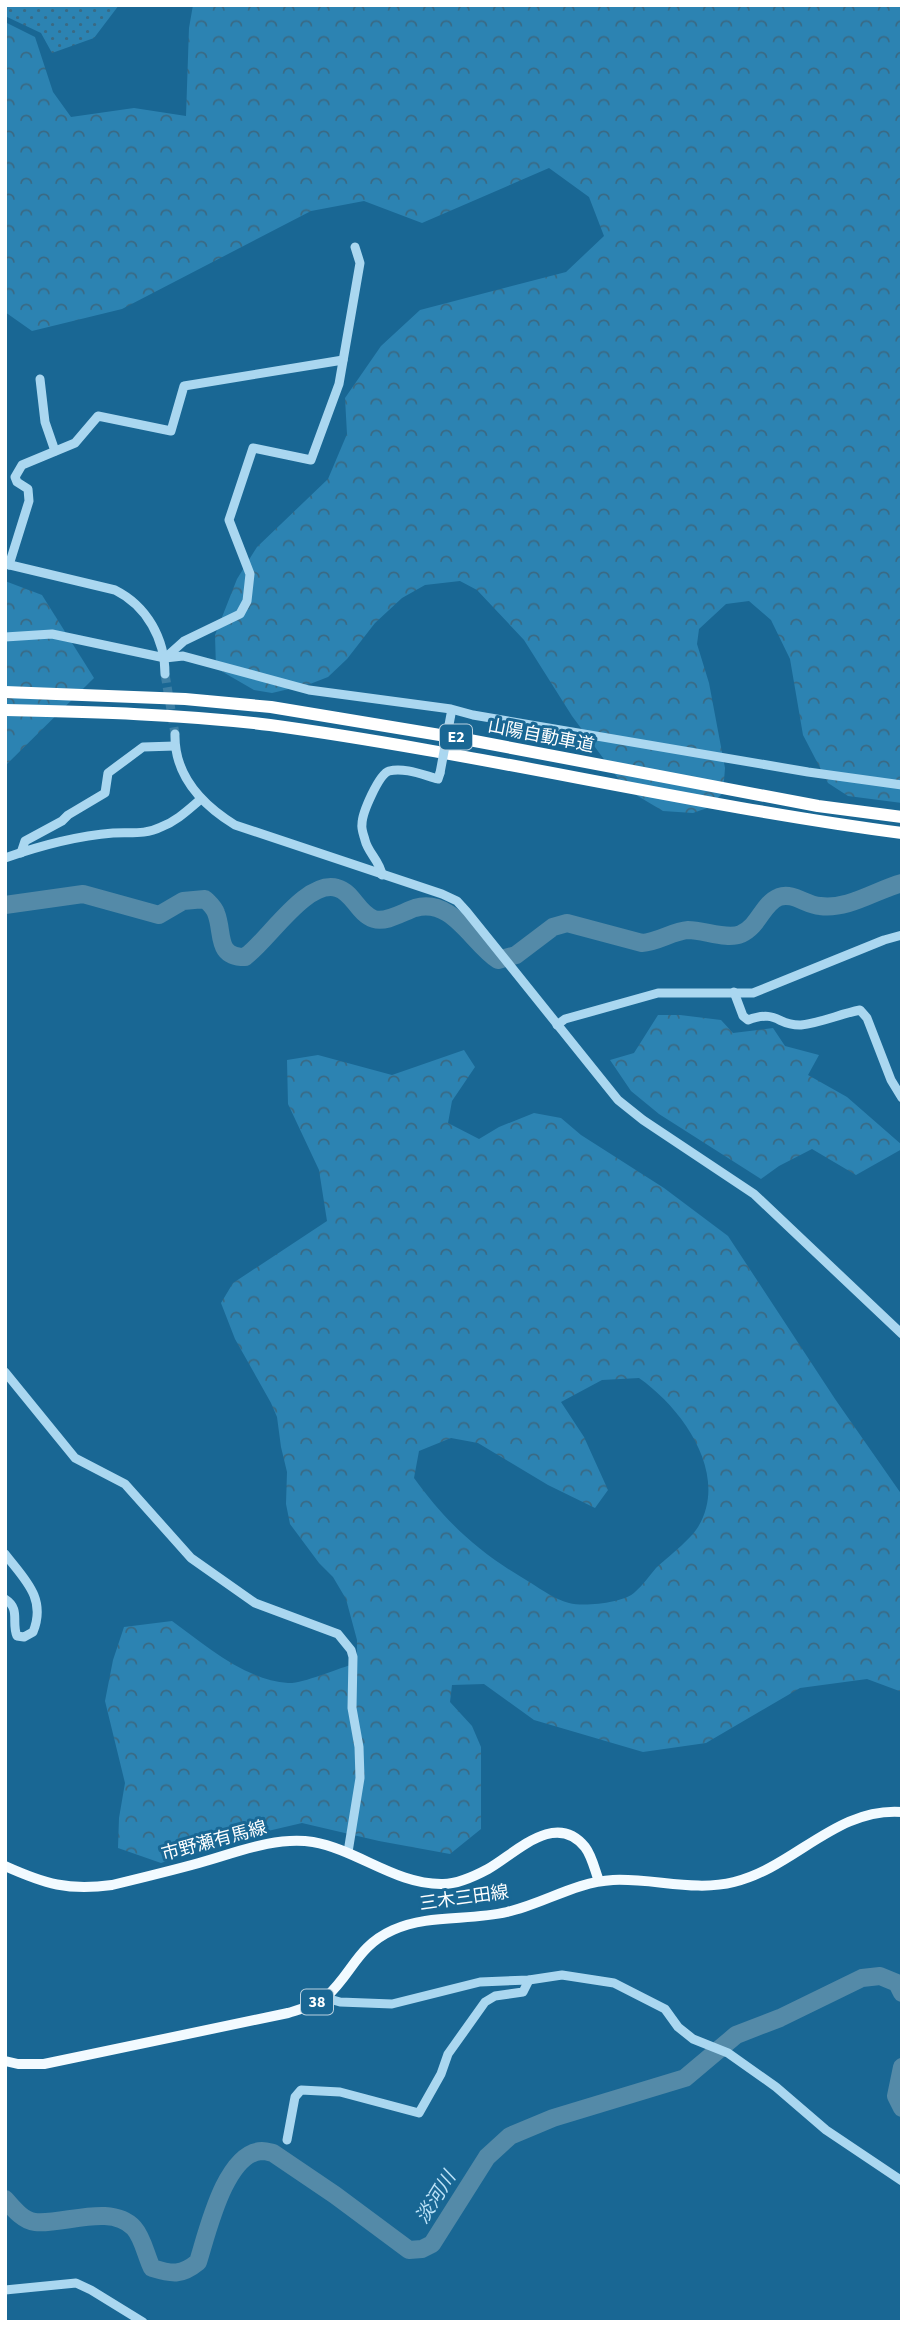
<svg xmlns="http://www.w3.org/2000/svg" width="907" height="2327" font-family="'Source Sans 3','Noto Sans JP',sans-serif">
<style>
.grass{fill:url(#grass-dots)}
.forest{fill:url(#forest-crowns);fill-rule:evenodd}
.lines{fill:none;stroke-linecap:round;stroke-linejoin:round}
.river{stroke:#548aa8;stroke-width:18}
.minor-tunnel{stroke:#3c7ea4;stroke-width:9;stroke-dasharray:9 4.5;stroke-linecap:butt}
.minor{stroke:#aad7f0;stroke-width:9}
.major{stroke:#f2faff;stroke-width:10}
.highway{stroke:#fff;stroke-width:12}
.minor-bridge{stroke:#aad7f0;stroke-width:9}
.labels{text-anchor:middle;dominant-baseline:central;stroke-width:6;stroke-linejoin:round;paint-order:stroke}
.shield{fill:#196794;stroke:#bad1df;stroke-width:2}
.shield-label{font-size:16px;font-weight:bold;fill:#fff}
.street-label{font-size:18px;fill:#fff;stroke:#196794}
.water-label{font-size:19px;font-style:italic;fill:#bde3f8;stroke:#196794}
</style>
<defs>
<pattern id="grass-dots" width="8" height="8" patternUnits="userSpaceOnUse" patternTransform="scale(1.75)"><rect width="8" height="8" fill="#2c83b2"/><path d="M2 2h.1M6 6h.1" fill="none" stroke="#3a6a84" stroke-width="1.8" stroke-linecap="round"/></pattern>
<pattern id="forest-crowns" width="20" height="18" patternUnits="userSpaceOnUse" patternTransform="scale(1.75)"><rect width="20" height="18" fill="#2c83b2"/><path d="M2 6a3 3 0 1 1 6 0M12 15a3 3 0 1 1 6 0" fill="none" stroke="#3a6a84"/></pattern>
</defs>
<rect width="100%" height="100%" fill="#196794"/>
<path class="grass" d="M5 5H119L94 38 52 53 41 33 5 16Z"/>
<g class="forest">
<path d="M193 5H902V803L848 796 828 783 803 735 790 659 771 620 749 601 726 604 699 629 697 644 709 683 725 768 723 793 707 808 693 813 663 811 626 789 572 716 524 640 477 590 460 581 425 585 402 598 375 623 347 659 328 677 310 684 272 693 254 690 216 668 215 635 237 579 257 547 328 479 347 434 345 398 381 346 420 310 566 272 604 236 589 197 549 168 422 223 364 201 311 211 122 309 32 331 5 312V22L35 37 53 92 71 117 134 108 186 116 189 28Z"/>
<path d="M5 581 42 595 94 678 5 766Z"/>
<path d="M658 1015H680L721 1020 733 1033 773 1028 785 1046 819 1055 808 1075 847 1097 902 1145V1149L856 1175 812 1149 779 1166 761 1179 659 1114 631 1091 610 1060 634 1053Z"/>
<path d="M464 1050 475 1067 452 1101 448 1123 479 1139 499 1127 534 1113 561 1118 581 1135 664 1188 728 1236 835 1399 902 1495V1692L867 1679 800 1688 706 1743 643 1752 534 1720 484 1684 452 1685 450 1702 472 1726 481 1747V1829L450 1854 379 1841 302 1823 226 1841 161 1863 118 1848 119 1818 125 1783 105 1701 113 1660 124 1627 172 1621C205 1645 245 1680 288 1683 302 1684 336 1669 351 1665L357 1656V1640L346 1599 333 1577 319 1563 290 1524 286 1504 287 1472 281 1447 277 1417 271 1403 235 1339 221 1303 233 1283 327 1221 319 1170 288 1104 287 1060 318 1055 392 1075ZM639 1378C682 1408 730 1474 698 1527 691 1539 667 1558 656 1568 649 1576 643 1585 635 1592 624 1603 584 1607 569 1603 556 1600 542 1590 531 1583 481 1554 448 1525 414 1478L419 1451 451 1438 478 1443 548 1485 595 1508 608 1490 584 1437 561 1402 602 1380Z"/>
</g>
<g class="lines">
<g class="river">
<path d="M5 905 83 894 159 915 183 901 205 899C209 903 214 907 216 913 224 933 215 957 245 957 268 941 306 879 337 888 353 892 358 914 374 919 386 923 403 912 415 908 452 897 472 943 498 960L516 955 553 927 567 923 642 943C658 942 673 931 688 930 704 930 727 940 741 934 760 925 762 904 779 897 793 892 806 905 820 906 848 910 876 890 902 883"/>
<path d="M902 2067 896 2096 902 2108"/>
<path d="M5 2199C13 2208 23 2221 35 2222 64 2225 111 2203 134 2228 143 2238 146 2256 152 2268 172 2274 181 2276 198 2262 207 2234 225 2152 262 2151 266 2151 269 2152 273 2153L335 2195 409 2250 422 2249 432 2244 487 2157 510 2136 553 2118 685 2078 736 2035 780 2018 862 1978 880 1976 897 1983 902 1993"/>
</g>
<path class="minor-tunnel" d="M165 674 175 734"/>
<g class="minor">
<path d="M40 379 45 422 55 451"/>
<path d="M6 564 115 590C147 606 165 639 165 674"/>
<path d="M9 565 29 501 28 489 17 482 15 477 22 465 75 443 98 416 171 431 184 386 343 360"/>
<path d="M5 637 52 634 165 658 183 656 309 690 451 709 473 715 808 772 902 785"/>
<path d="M165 658 184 641 240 614 247 601 250 574 229 520 253 448 311 460 339 384 360 263 355 247"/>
<path d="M175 734C174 775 201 804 235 825L442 894 457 901 467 912 618 1100 643 1120 754 1194 902 1334"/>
<path d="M21 853 25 841 62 821 68 815 105 793 108 773 143 747 175 746"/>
<path d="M5 858C39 846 76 836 113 833 130 832 145 835 161 827 177 821 189 809 201 799"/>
<path d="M382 875C380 861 368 853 365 840 364 836 361 829 362 824 362 813 379 774 389 771 404 767 423 775 438 779L440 773"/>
<path d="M734 992 743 1016 748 1020C778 1009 777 1026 801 1025 820 1023 840 1014 860 1010L867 1018 891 1080 902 1098"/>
<path d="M557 1025 565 1019 658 993H753L884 940 902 935"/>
<path d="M5 1372 75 1458 125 1484 191 1558 255 1603 338 1634 351 1650 353 1657 352 1708 359 1747 360 1778 348 1852"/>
<path d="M5 1554C24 1579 47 1598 33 1632L24 1637 17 1636C11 1622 21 1609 5 1599"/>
<path d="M326 1998 340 2002 392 2004 480 1982 529 1980 562 1975 614 1983 665 2009 678 2027 693 2039 728 2053 776 2087 826 2130 902 2181"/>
<path d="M287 2140 295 2097 301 2090 340 2092 419 2113 441 2074 448 2054 485 2002 495 1996 523 1992 529 1980"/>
<path d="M5 2290 76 2283 91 2290 143 2322"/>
</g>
<g class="major">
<path d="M5 1866C45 1884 68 1891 112 1885 141 1878 170 1871 199 1863 235 1853 275 1836 313 1842 358 1850 396 1885 443 1884 458 1884 475 1876 488 1869 515 1854 555 1810 585 1847 592 1856 595 1871 599 1881"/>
<path d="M5 2061 18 2064H44L288 2013C300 2009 317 2005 326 1997 352 1974 357 1946 393 1930 428 1914 469 1921 507 1912 543 1904 575 1882 613 1880 653 1878 695 1892 734 1882 795 1867 836 1807 902 1812"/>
</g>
<g class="highway">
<path d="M5 692 185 699 271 707 464 739 818 806 902 817"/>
<path d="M5 710C93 712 182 714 270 725 482 754 690 805 902 833"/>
</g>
<path class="minor-bridge" d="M440 773 451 714"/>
</g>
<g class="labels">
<g class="shield">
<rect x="440" y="724.5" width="32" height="25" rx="5"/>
<rect x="301" y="1989.5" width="32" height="25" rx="5"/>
</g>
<g class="shield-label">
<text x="456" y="737">E2</text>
<text x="317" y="2002">38</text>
</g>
<g class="street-label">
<text transform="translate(541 736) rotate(11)">山陽自動車道</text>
<text transform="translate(214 1841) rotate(-15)">市野瀬有馬線</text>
<text transform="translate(464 1898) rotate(-8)">三木三田線</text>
</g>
<g class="water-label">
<text transform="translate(436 2198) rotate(-58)">淡河川</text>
</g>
</g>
<rect width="907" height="2327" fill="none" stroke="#ffffff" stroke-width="14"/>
</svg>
